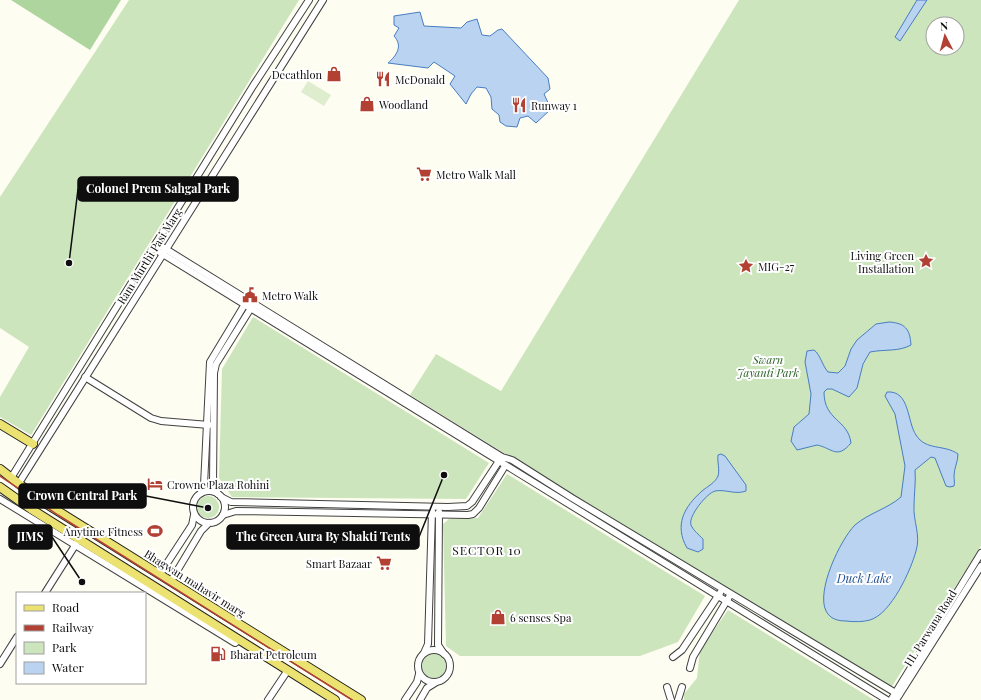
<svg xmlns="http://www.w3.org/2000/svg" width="981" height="700" font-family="'Playfair Display',serif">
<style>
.green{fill:#cce5bd;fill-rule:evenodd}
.forest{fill:#aed59e}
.pitch{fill:#deedce}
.water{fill:#bad3f1;stroke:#477dc1}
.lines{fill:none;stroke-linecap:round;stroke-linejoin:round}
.minor-casing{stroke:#414141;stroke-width:8}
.major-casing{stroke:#1f1f1f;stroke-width:10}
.minor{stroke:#fff;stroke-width:6}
.major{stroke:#ece272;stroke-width:8}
.rail{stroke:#b24133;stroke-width:1.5}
.labels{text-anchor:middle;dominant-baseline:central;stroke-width:4;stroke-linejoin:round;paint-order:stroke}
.poi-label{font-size:11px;fill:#0e0e0e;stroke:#fff;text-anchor:start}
.street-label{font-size:11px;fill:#0e0e0e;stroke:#fff}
.park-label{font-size:11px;font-style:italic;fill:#276024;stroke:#fff}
.neighbourhood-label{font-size:12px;letter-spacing:1px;fill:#0e0e0e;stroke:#fff}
.water-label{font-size:12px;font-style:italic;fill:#225195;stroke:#fff}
.leader{fill:none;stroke:#0e0e0e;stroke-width:1.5}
.callout-dot{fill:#0e0e0e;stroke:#fff;stroke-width:1.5}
.callout{fill:#0e0e0e;stroke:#0e0e0e;stroke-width:1.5}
.callout-label{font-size:12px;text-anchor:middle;font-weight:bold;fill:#fff}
</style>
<rect width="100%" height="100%" fill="#fefdf1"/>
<g class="green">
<path d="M129 0H299L31 435 0 417V397L29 347 0 328V197Z"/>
<path d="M739 0H981V546L889 691 410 395 436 354 501 391ZM933 24H957V48H933Z"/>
<path d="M253 317 489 463 466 499 232 497 219 478 222 369Z"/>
<path d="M507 474 705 596 678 642 640 656H460L446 646 443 524 449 519 478 518Z"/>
<circle cx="208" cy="507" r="11"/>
<path d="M728 610 874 700H684V694L697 678 700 650Z"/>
<circle cx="434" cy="666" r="12"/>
</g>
<path class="forest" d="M11 0H121L90 50Z"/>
<path class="pitch" d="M308 81 331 95 324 106 301 92Z"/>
<g class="water">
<path d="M917 0H927L900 41 895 37Z"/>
<path d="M420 12 424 26 461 28 467 22 477 19 482 35 490 36 498 30 502 29 548 78 550 89 544 94 551 109 536 123 528 116 520 118 517 127 506 126 500 122 499 115 492 109 491 97 486 88 477 87 471 94 466 104 450 84 455 76 434 62 428 68 388 63C397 55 403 46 394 36L399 28 394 25V16Z"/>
<path d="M889 322C905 323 910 329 911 345 898 352 885 349 870 352L863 364 857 388 849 397 832 389H827L824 392C824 421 848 419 851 443 837 460 832 448 817 445L797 450 791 441 794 427 809 414 811 394 805 362 807 351 814 350C820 354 822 365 828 372L838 373 845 366 851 349 857 340 876 324Z"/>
<path d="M887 392C910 390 907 422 916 435 926 451 944 444 958 454 958 462 954 468 954 476 954 480 955 482 954 486L950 487 946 486 935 458 931 457 915 470C916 482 914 494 914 506 913 521 921 535 916 551 911 570 891 614 870 620 863 622 854 622 846 621 838 621 830 619 826 611 816 591 840 540 855 525 869 513 887 509 901 497L905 466 895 414 885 396Z"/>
<path d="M721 454 725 456 746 485V491C735 495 726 489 715 491 707 493 688 516 691 525 693 530 699 535 703 539V549L698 552 687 548C674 525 684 507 702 491 708 486 715 483 718 476 720 470 717 461 718 455Z"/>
</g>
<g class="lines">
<g class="minor-casing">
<g id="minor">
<path d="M156 243 502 457 512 460 572 498 899 695"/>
<path d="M153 248 887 700"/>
<path d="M85 377 151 418 161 421 209 425"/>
<path d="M11 478 253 86 309 0"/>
<path d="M19 483 323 0"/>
<circle cx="209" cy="507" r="16"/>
<path d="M201 493 204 485 210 362 245 304"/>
<path d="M218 494 213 485 214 373 216 364 251 308"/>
<path d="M221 497 231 502 448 507 467 506 472 502 499 461 502 460"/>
<path d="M0 499 235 643 239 640"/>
<path d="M439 512 438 645 444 654"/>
<path d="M223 515 236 511 468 515 473 514 479 508 505 466"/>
<path d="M160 574 192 525 194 515"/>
<path d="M171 581 201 531 209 523"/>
<path d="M45 593 76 544"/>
<circle cx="434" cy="666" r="16"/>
<path d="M424 653 428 644 432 511"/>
<path d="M673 657 682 650 720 593"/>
<path d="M0 664 17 637"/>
<path d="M690 668 693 657 729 597"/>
<path d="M667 687 671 700"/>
<path d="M268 700 288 670"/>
<path d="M405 700 417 682 419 674"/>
<path d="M420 700 427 688 435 683"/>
<path d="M678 700 682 687"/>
<path d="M891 700 981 553"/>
<path d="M896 700 981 566"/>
</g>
</g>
<g class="major-casing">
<g id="major">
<path d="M0 424 33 444"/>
<path d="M0 469 37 498 361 700"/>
<path d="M0 487 31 509 335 700"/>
</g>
</g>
<use href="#minor" class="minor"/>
<use href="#major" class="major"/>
<path class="rail" d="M0 476 58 515 352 700"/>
</g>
<defs>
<g id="shop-bare" transform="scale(1.2)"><path d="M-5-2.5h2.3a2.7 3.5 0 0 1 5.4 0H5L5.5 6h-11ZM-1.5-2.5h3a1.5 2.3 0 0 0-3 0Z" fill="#b24133" stroke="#fff" stroke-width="2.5" paint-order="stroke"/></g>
<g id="restaurant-bare" transform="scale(1.2)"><path d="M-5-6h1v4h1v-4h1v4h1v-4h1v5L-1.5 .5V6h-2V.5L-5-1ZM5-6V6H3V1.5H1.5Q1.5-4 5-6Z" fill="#b24133" stroke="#fff" stroke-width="2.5" paint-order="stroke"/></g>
<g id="supermarket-bare" transform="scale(1.2)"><path d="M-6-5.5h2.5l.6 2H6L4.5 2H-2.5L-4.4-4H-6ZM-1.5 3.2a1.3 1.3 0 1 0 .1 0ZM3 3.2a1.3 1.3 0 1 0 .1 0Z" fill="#b24133" stroke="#fff" stroke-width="2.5" paint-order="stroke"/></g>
<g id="sight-bare" transform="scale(1.2)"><path d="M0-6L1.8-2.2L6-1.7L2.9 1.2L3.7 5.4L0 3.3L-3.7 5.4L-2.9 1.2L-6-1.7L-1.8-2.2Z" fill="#b24133" stroke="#fff" stroke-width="2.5" paint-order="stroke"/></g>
<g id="civic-bare" transform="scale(1.2)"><path d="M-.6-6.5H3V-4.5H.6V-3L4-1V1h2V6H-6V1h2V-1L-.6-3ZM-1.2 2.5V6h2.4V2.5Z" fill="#b24133" stroke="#fff" stroke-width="2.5" paint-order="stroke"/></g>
<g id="hotel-bare" transform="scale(1.2)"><path d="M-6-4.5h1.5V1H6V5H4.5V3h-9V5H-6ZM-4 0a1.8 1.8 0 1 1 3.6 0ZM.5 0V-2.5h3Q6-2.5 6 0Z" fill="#b24133" stroke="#fff" stroke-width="2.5" paint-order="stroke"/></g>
<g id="stadium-bare" transform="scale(1.2)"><path d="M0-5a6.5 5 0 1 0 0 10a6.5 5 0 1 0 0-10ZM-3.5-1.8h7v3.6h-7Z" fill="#b24133" stroke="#fff" stroke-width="2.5" paint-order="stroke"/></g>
<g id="fuel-bare" transform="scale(1.2)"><path d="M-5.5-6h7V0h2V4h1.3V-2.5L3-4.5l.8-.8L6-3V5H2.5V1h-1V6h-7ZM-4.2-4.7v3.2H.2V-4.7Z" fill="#b24133" stroke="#fff" stroke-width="2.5" paint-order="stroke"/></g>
</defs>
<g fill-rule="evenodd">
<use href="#shop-bare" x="334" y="74"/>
<use href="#restaurant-bare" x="383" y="79"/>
<use href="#shop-bare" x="367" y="104"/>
<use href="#restaurant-bare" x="519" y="105"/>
<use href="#supermarket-bare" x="424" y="174"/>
<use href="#sight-bare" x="926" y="261"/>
<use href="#sight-bare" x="746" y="266"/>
<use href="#civic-bare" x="250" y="295"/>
<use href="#hotel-bare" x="155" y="484"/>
<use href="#stadium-bare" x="155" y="531"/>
<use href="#supermarket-bare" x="384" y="563"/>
<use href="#shop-bare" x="498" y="617"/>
<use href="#fuel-bare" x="218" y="654"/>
</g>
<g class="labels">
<g class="poi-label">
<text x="322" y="74" text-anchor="end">Decathlon</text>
<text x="395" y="79">McDonald</text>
<text x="379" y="104">Woodland</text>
<text x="531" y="105">Runway 1</text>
<text x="436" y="174">Metro Walk Mall</text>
<text x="914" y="255" text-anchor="end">Living Green<tspan x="914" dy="13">Installation</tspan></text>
<text x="758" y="266">MIG-27</text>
<text x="262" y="295">Metro Walk</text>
<text x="167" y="484">Crowne Plaza Rohini</text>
<text x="143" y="531" text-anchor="end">Anytime Fitness</text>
<text x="372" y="563" text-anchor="end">Smart Bazaar</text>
<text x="510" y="617">6 senses Spa</text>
<text x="230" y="654">Bharat Petroleum</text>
</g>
<g class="street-label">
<text transform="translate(149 256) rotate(-58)">Ram Murthi Pasi Marg</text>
<text transform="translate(195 583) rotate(32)">Bhagwan mahavir marg</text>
<text transform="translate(930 628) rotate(-58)">HL Parwana Road</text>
</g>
<g class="park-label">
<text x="768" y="359">Swarn<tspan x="768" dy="13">Jayanti Park</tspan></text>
</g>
<g class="neighbourhood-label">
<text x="487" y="550">SECTOR 10</text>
</g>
<g class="water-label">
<text x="864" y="578">Duck Lake</text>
</g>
</g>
<path class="leader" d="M69 263L78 189M208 508L146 496M82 582L52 537M444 475L419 537"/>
<g class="callout-dot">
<circle cx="69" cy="263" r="4"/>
<circle cx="208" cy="508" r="4"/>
<circle cx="82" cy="582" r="4"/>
<circle cx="444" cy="475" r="4"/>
</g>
<g class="callout">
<rect x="78" y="177" width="160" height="24" rx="4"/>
<rect x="19" y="484" width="127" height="24" rx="4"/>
<rect x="9" y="525" width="43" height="24" rx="4"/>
<rect x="227" y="525" width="192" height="24" rx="4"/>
</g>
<g class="callout-label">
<text x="158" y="193">Colonel Prem Sahgal Park</text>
<text x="82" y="500">Crown Central Park</text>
<text x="30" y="541">JIMS</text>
<text x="323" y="541">The Green Aura By Shakti Tents</text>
</g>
<rect x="16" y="592" width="130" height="92" fill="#ffffff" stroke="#9f9f9f"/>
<rect x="24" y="605" width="20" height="6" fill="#ece272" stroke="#9f9f9f"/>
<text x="52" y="612" font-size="12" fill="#0e0e0e">Road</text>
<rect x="24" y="625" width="20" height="6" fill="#b24133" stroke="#9f9f9f"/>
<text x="52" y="632" font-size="12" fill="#0e0e0e">Railway</text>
<rect x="24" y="642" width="20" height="12" fill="#cce5bd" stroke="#9f9f9f"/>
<text x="52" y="652" font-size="12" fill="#0e0e0e">Park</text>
<rect x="24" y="662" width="20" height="12" fill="#bad3f1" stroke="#9f9f9f"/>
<text x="52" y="672" font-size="12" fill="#0e0e0e">Water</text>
<g transform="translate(945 36) rotate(354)"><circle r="19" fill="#ffffff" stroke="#9f9f9f"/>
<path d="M0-3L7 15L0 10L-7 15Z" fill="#b24133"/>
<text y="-6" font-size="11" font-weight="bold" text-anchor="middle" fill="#0e0e0e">N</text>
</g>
</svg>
